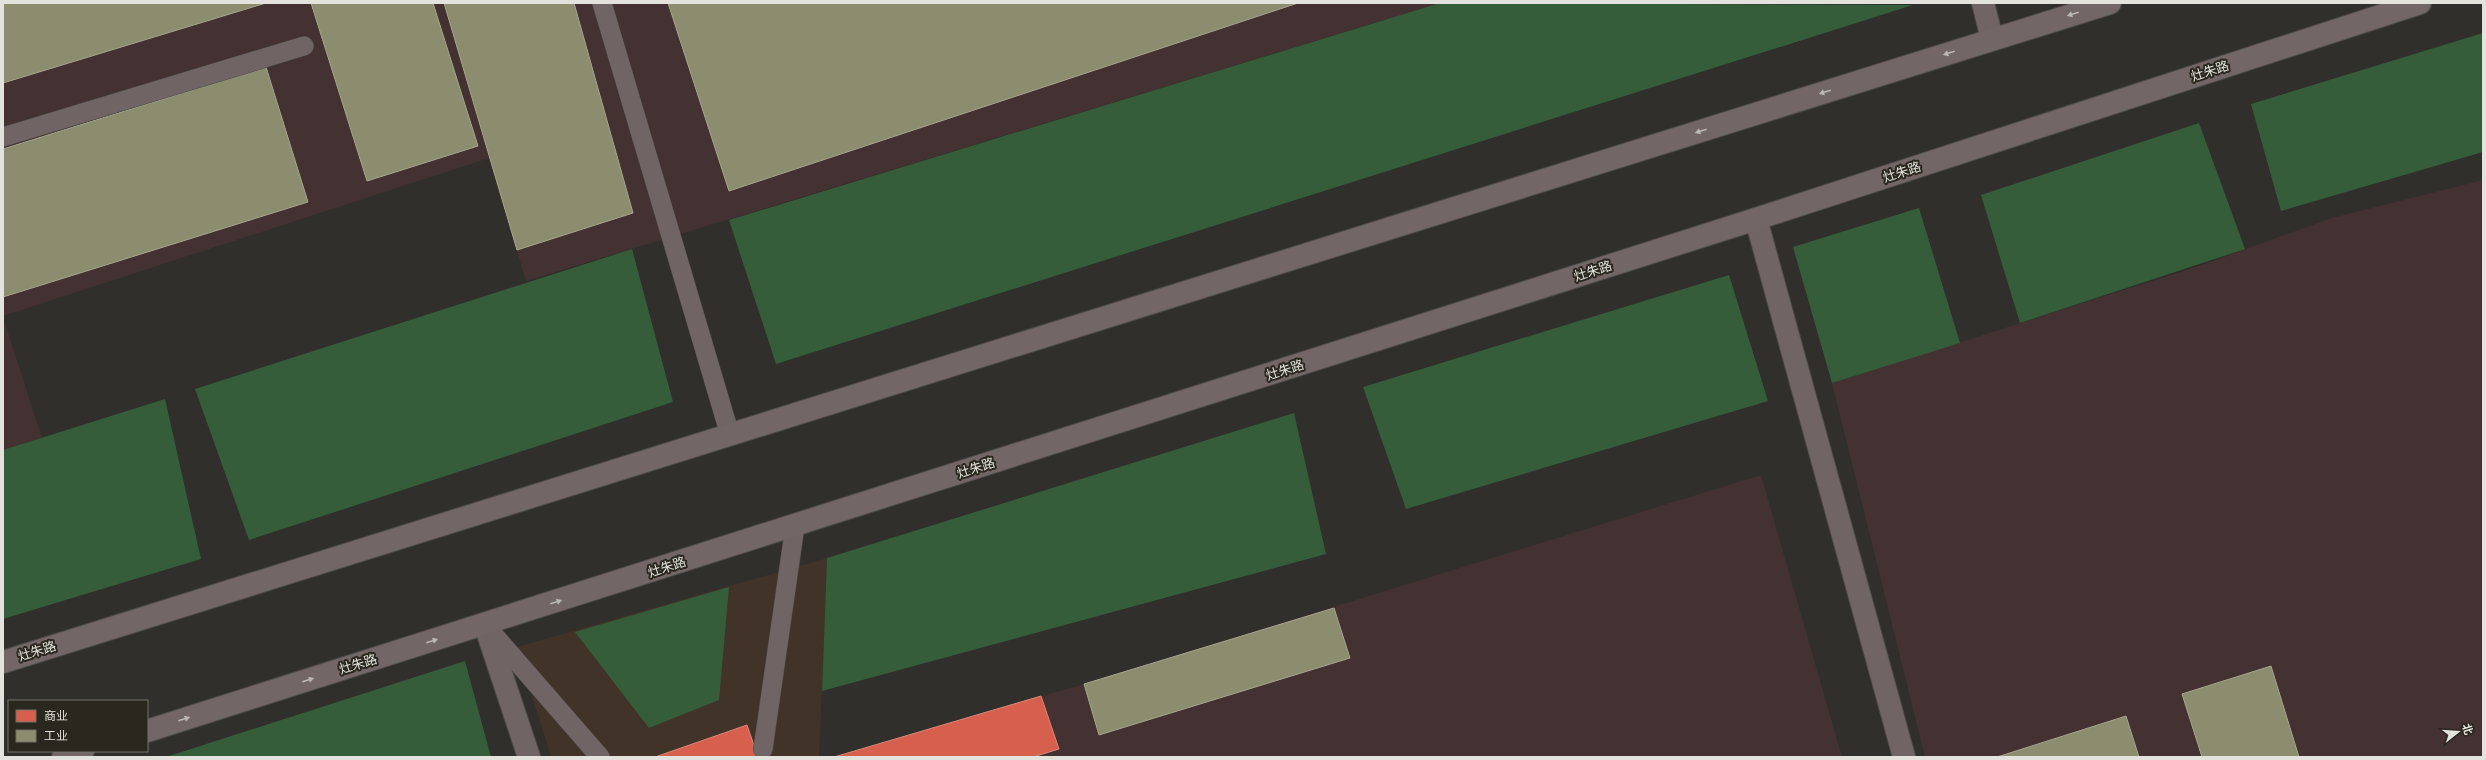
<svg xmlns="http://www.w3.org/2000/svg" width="2486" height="760" font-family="'IBM Plex Sans','Noto Sans SC',sans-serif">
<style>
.commercial{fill:#423329}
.industrial{fill:#433231}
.green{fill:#355d3a}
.shops{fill:#d6604d;stroke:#da8778}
.industry{fill:#8c8c6e;stroke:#a6a68f}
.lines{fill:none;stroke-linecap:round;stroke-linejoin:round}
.service-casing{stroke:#4c4b48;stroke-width:20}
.minor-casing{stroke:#4c4b48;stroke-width:24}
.tertiary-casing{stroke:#4c4b48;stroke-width:24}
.secondary-casing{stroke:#4c4b48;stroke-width:24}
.service{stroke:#706564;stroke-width:19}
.minor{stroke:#706564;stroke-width:22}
.tertiary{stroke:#706564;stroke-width:22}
.secondary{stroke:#726666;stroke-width:22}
.oneway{fill:#bbb7b3}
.labels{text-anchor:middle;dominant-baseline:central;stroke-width:4;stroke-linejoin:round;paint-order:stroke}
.street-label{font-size:13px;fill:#e3e2dd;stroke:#29271e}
</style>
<rect width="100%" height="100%" fill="#302f2b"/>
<path class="commercial" d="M827 558 819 757H551L517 647Z"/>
<g class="industrial">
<path d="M3 3H1440L526 281 489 158 3 316Z"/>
<path d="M2483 180V757H1925L1832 383 2193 268 2332 218Z"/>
<path d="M3 317 42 438 3 450Z"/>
<path d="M1761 475 1842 757H834L1084 684Z"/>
</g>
<g class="green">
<path d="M1440 3 1913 5 776 364 729 220Z"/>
<path d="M2483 33V152L2281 211 2251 104Z"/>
<path d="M2199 123 2245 249 2020 323 1981 195Z"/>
<path d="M1919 208 1960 343 1832 383 1793 247Z"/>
<path d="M632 249 673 402 249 540 195 389Z"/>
<path d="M1729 275 1768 401 1406 509 1363 387Z"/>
<path d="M165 399 201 559 3 619V450Z"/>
<path d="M1294 413 1326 554 822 691 827 558Z"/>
<path d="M729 587 719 700 649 728 575 632Z"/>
<path d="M465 661 491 757H166Z"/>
</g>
<g class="shops">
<path d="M1041 696 1059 749 1033 757H834Z"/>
<path d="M747 725 758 757H655Z"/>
</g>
<g class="industry">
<path d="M3 3H266L3 83Z"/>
<path d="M311 3H433L478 146 367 181Z"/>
<path d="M444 3H574L633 213 517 250Z"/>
<path d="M668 3H1298L729 191Z"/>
<path d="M266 67 308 202 3 297V149Z"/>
<path d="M1334 608 1350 658 1099 735 1084 684Z"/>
<path d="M2271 666 2299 757H2202L2182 694Z"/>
<path d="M2126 716 2139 757H1997Z"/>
</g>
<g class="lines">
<g class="service-casing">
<g id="service">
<path d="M602 3 730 435"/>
<path d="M3 137 304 46"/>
<path d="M486 626 600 757"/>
<path d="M763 749 795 526"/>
</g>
</g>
<g class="minor-casing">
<g id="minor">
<path d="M1756 219 1904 757"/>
<path d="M485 625 529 757"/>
</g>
</g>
<g class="tertiary-casing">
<path id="tertiary" d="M1983 3 1992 39"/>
</g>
<g class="secondary-casing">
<g id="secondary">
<path d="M3 662 2110 3"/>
<path d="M147 731 1756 219 2420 3"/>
<path d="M63 757 83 751"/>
</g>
</g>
<use href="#service" class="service"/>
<use href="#minor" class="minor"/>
<use href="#tertiary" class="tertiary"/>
<use href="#secondary" class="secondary"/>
</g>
<defs><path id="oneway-solid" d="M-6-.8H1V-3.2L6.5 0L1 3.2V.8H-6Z"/></defs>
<g class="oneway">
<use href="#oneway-solid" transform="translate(2073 14) rotate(163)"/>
<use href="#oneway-solid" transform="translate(1949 53) rotate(163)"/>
<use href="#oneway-solid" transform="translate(1825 92) rotate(163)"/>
<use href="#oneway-solid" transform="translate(1701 131) rotate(163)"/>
<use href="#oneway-solid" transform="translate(556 602) rotate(-18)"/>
<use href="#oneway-solid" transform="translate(432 641) rotate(-17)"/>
<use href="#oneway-solid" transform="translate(308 680) rotate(-17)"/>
<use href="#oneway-solid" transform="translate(184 719) rotate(-17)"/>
</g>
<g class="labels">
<g class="street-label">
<text transform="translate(2210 71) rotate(-18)">灶朱路</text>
<text transform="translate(1902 172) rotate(-18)">灶朱路</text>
<text transform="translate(1593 271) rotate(-18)">灶朱路</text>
<text transform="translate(1285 370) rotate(-18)">灶朱路</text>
<text transform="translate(976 468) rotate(-18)">灶朱路</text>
<text transform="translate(667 567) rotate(-18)">灶朱路</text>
<text transform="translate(37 651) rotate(-17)">灶朱路</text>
<text transform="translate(358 664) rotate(-17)">灶朱路</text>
</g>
</g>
<rect width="2486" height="760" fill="none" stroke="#e3e2dd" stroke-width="8"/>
<rect x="8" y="700" width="140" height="52" fill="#29271e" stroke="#73726a"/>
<rect x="16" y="710" width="20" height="12" fill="#d6604d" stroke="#73726a"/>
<text x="44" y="720" font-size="12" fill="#e3e2dd">商业</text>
<rect x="16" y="730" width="20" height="12" fill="#8c8c6e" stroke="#73726a"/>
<text x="44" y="740" font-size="12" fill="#e3e2dd">工业</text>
<g transform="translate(2458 732) rotate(73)" stroke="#29271e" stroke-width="3" paint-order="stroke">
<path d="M0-3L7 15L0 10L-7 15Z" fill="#e3e2dd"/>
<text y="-6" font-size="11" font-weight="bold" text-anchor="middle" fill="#e3e2dd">北</text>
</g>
</svg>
